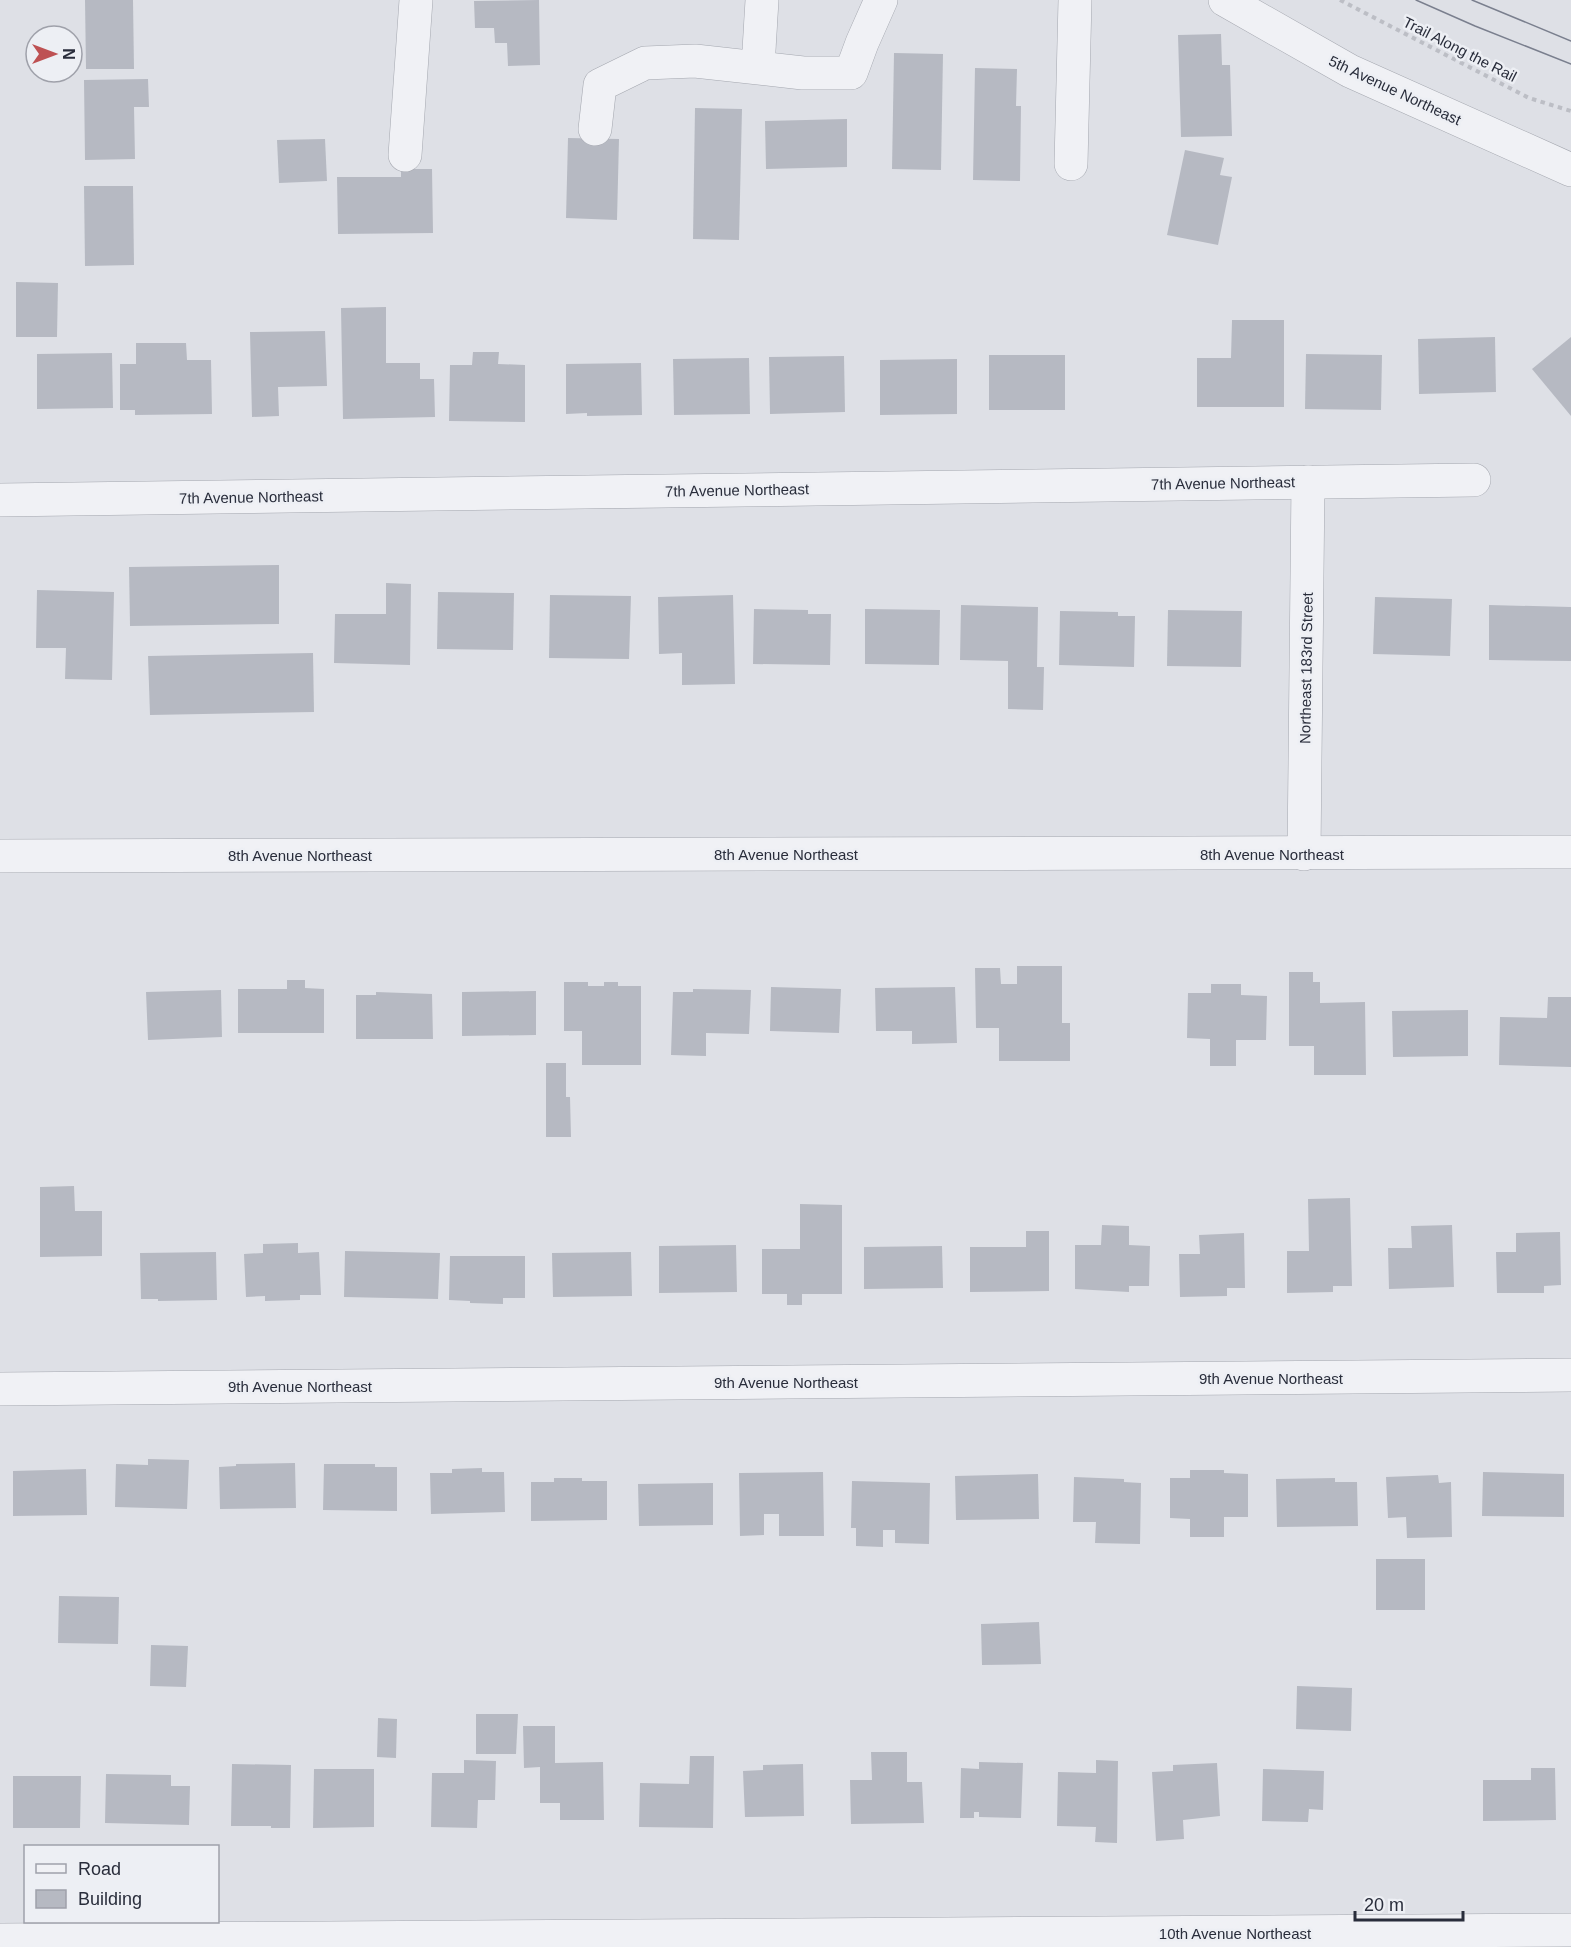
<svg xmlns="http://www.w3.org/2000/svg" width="1571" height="1947" font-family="Arial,sans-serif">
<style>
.building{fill:#b6b9c2}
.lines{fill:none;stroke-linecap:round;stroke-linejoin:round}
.minor-casing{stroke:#a4a7af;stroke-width:34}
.path{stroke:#bcbec5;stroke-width:4;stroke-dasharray:4.5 4.5;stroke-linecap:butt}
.minor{stroke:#f0f1f5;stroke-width:33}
.tram{stroke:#7a7f8e;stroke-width:1.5}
.labels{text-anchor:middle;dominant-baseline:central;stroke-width:5;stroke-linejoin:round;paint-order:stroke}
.street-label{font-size:15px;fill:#292d3b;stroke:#edeff4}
</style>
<rect width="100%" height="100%" fill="#dee0e6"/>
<g class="building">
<path d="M85 0H133L134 69H86Z"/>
<path d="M539 0 540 65 508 66 507 43H495L494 28H475L474 1Z"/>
<path d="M1221 34 1222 65H1230L1232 136 1181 137 1178 35Z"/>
<path d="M894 53 943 54 941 170 892 169Z"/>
<path d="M975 68 1017 69 1016 106H1021L1020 181 973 180Z"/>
<path d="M148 79 149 107H134L135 159 85 160 84 80Z"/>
<path d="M695 108 742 109 739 240 693 239Z"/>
<path d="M847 119V167L766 169 765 121Z"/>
<path d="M568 138 619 139 617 220 566 218Z"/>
<path d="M325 139 327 181 279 183 277 140Z"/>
<path d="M1185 150 1224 158 1220 175 1232 177 1218 245 1167 235Z"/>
<path d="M401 169H432L433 233 338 234 337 177H401Z"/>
<path d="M84 186H133L134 265 85 266Z"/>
<path d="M16 282 58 283 57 337H16Z"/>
<path d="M386 307V363H420V379H434L435 417 343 419 341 308Z"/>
<path d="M1232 320H1284V407H1197V358H1231Z"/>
<path d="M325 331 327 386 278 387 279 416 252 417 250 332Z"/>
<path d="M1495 337 1496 392 1419 394 1418 339Z"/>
<path d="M1571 337V416L1532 369Z"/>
<path d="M136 343H186L187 360H211L212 414 135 415V410H120V364H136Z"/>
<path d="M473 352H499L498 364 525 365V422L449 421 450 365H472Z"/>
<path d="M112 353 113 408 37 409V354Z"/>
<path d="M1306 354 1382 355 1381 410 1305 409Z"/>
<rect x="989" y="355" width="76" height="55"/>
<path d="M844 356 845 412 770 414 769 357Z"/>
<path d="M749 358 750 414 674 415 673 359Z"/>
<path d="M957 359V414L880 415V360Z"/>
<path d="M641 363 642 415 587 416V413L566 414V364Z"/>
<path d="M279 565V624L130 626 129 567Z"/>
<path d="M386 583 411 584 410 665 334 663 335 614H386Z"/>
<path d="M37 590 114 592 112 680 65 679 66 648H36Z"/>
<path d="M438 592 514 593 513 650 437 649Z"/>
<path d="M550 595 631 596 629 659 549 658Z"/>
<path d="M733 595 735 684 682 685V653L659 654 658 597Z"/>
<path d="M1375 597 1452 599 1450 656 1373 654Z"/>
<path d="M961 605 1038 607 1037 667H1044L1043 710 1008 709V661L960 660Z"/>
<path d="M1489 605 1571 607V661L1489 660Z"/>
<path d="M754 609 808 610V614H831L830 665 753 664Z"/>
<path d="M865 609 940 610 939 665 865 664Z"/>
<path d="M1168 610 1242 611 1241 667 1167 666Z"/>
<path d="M1060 611 1118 612V616H1135L1134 667 1059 665Z"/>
<path d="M313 653 314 712 150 715 148 656Z"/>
<path d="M1017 966H1062V1023H1070V1061H999V1028H976L975 968H1000L1001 984H1017Z"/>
<path d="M1289 972H1313V982H1320V1003L1365 1002 1366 1075H1314V1046H1289Z"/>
<path d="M287 980H305V988L324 989V1033H238V989H287Z"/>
<path d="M564 982H588V986H604V982H618V986H641V1065H582V1031H564Z"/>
<path d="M1211 984H1241V995L1267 996 1266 1040H1236V1066H1210V1039L1187 1038 1188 993H1211Z"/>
<path d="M771 987 841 989 839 1033 770 1031Z"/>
<path d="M955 987 957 1043 912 1044V1031H876L875 988Z"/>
<path d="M693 989 751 990 749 1034 706 1033V1056L671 1055 673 992H693Z"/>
<path d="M221 990 222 1037 148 1040 146 992Z"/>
<path d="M536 991V1035L462 1036V992Z"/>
<path d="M376 992 432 994 433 1039H356V995H376Z"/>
<path d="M1548 997H1571V1067L1499 1065 1500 1017 1547 1018Z"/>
<path d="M1468 1010V1056L1393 1057 1392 1011Z"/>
<path d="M546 1063H566V1097H570L571 1137H546Z"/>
<path d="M74 1186 75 1211H102V1256L40 1257V1187Z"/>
<path d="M1350 1198 1352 1286H1333V1292L1287 1293V1251H1309L1308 1199Z"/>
<path d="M800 1204 842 1205V1294H802V1305H787V1294H762V1249H800Z"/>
<path d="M1102 1225 1129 1226V1245L1150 1246 1149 1286H1129V1292L1075 1289V1245H1101Z"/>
<path d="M1452 1225 1454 1287 1389 1289 1388 1248H1412L1411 1226Z"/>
<path d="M1026 1231H1049V1291L970 1292V1247H1026Z"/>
<path d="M1560 1232 1561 1285 1544 1286V1293H1497L1496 1252H1516V1233Z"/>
<path d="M1244 1233 1245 1288H1227V1296L1180 1297 1179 1254H1200L1199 1235Z"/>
<path d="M298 1243V1253L319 1252 321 1295H300V1300L265 1301V1296L246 1297 244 1254 263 1253V1244Z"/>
<path d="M736 1245 737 1292 659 1293V1246Z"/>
<path d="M942 1246 943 1288 864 1289V1247Z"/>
<path d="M345 1251 440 1253 438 1299 344 1297Z"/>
<path d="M216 1252 217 1300 158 1301V1299H141L140 1253Z"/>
<path d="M631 1252 632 1296 553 1297 552 1253Z"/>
<path d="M450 1256H525V1298H503V1304L470 1303V1301L449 1300Z"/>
<path d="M148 1459 189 1460 187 1509 115 1507 116 1464 148 1465Z"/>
<path d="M295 1463 296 1508 220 1509 219 1467 236 1466V1464Z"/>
<path d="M324 1464H375V1467H397V1511L323 1510Z"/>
<path d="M482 1468V1472H504L505 1512 431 1514 430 1473H452V1469Z"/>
<path d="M86 1469 87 1515 13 1516V1471Z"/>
<path d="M1190 1470H1224V1473L1248 1474V1517H1224V1537H1190V1519L1170 1518V1478H1190Z"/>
<path d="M823 1472 824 1536H779V1514H764V1535L740 1536 739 1473Z"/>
<path d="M1483 1472 1564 1474V1517L1482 1516Z"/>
<path d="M1038 1474 1039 1519 956 1520 955 1476Z"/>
<path d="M1438 1475 1439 1483 1451 1482 1452 1537 1407 1538 1406 1517 1388 1518 1386 1477Z"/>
<path d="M1074 1477 1124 1479V1482L1141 1483 1140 1544 1095 1543 1096 1522H1073Z"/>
<path d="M554 1478H582V1481H607V1520L531 1521V1482H554Z"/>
<path d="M1335 1478V1482H1357L1358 1526 1277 1527 1276 1479Z"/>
<path d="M852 1481 930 1483 929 1544 895 1543V1530H883V1547L856 1546V1528H851Z"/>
<path d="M713 1483V1525L639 1526 638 1484Z"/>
<rect x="1376" y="1559" width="49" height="51"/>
<path d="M59 1596 119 1597 118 1644 58 1643Z"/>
<path d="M1039 1622 1041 1664 982 1665 981 1624Z"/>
<path d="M151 1645 188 1646 186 1687 150 1686Z"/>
<path d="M1297 1686 1352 1688 1351 1731 1296 1729Z"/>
<path d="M476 1714H518L516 1754H476Z"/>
<path d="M378 1718 397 1719 396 1758 377 1757Z"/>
<path d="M523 1726H555V1763L603 1762 604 1820H560V1803H540V1767L524 1768Z"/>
<path d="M871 1752H907V1782H922L924 1823 851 1824 850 1780H872Z"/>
<path d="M690 1756H714L713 1828 639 1827 640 1783 689 1784Z"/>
<path d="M464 1760 496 1761 495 1800H478L477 1828 431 1827 432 1773H464Z"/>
<path d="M1096 1760 1118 1761 1117 1843 1095 1842 1096 1827 1057 1826 1058 1772 1096 1773Z"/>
<path d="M979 1762 1023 1763 1021 1818 979 1817V1812H974V1818H960L961 1768 979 1769Z"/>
<path d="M1217 1763 1220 1816 1183 1820 1184 1839 1156 1841 1152 1772 1173 1771V1765Z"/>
<path d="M232 1764 291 1765 290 1828H271V1826H231Z"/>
<path d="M803 1764 804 1816 745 1817 743 1771 763 1770V1765Z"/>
<path d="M1531 1768H1555L1556 1820 1483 1821V1780H1531Z"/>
<path d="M314 1769H374V1827L313 1828Z"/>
<path d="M1263 1769 1324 1771 1323 1810 1309 1809 1308 1822 1262 1821Z"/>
<path d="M106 1774 171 1775V1786H190L189 1825 105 1823Z"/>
<path d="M13 1776H81L80 1828H13Z"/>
</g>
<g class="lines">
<g class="minor-casing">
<g id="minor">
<path d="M1225 0 1350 71 1571 170"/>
<path d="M758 67 762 0"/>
<path d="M595 129 600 85 645 63 695 61 803 73H851L862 43 881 0"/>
<path d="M405 155 416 0"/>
<path d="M1071 164 1075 0"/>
<path d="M0 500 1474 480"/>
<path d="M1304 854 1308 482"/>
<path d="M0 856 1571 852"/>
<path d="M0 1389 1571 1375"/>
<path d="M0 1940 1571 1930"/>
</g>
</g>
<path class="path" d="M1340 0 1529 98 1571 111"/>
<use href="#minor" class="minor"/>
<g class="tram">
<path d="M1416 0 1475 26 1571 64"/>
<path d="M1472 0 1571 41"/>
</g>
</g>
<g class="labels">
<g class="street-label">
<text transform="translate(1460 49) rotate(27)">Trail Along the Rail</text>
<text transform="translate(1395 90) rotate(25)">5th Avenue Northeast</text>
<text transform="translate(1223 483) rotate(-1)">7th Avenue Northeast</text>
<text transform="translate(737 490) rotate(-1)">7th Avenue Northeast</text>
<text transform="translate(251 497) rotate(-1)">7th Avenue Northeast</text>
<text transform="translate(1306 668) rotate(-89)">Northeast 183rd Street</text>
<text x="786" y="854">8th Avenue Northeast</text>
<text x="1272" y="854">8th Avenue Northeast</text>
<text x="300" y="855">8th Avenue Northeast</text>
<text x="1271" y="1378">9th Avenue Northeast</text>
<text x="786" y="1382">9th Avenue Northeast</text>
<text x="300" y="1386">9th Avenue Northeast</text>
<text x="1235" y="1933">10th Avenue Northeast</text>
</g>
</g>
<rect x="24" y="1845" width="195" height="78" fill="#edeff4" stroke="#9fa1aa" stroke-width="1.5"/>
<rect x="36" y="1864" width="30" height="9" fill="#f0f1f5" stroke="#9fa1aa" stroke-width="1.5"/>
<text x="78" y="1875" font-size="18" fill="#292d3b">Road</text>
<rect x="36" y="1890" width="30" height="18" fill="#b6b9c2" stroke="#9fa1aa" stroke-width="1.5"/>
<text x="78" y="1905" font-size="18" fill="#292d3b">Building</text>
<g transform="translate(54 54) rotate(90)"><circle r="28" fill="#edeff4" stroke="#9fa1aa" stroke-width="1.5"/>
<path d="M0-4.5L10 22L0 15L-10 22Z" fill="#be5153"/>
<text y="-9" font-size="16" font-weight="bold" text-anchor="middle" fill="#292d3b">N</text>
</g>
<path d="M1355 1911v9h108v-9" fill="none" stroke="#292d3b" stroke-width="3"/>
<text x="1364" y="1911" font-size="18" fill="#292d3b" stroke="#edeff4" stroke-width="4.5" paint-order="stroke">20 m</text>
</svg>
